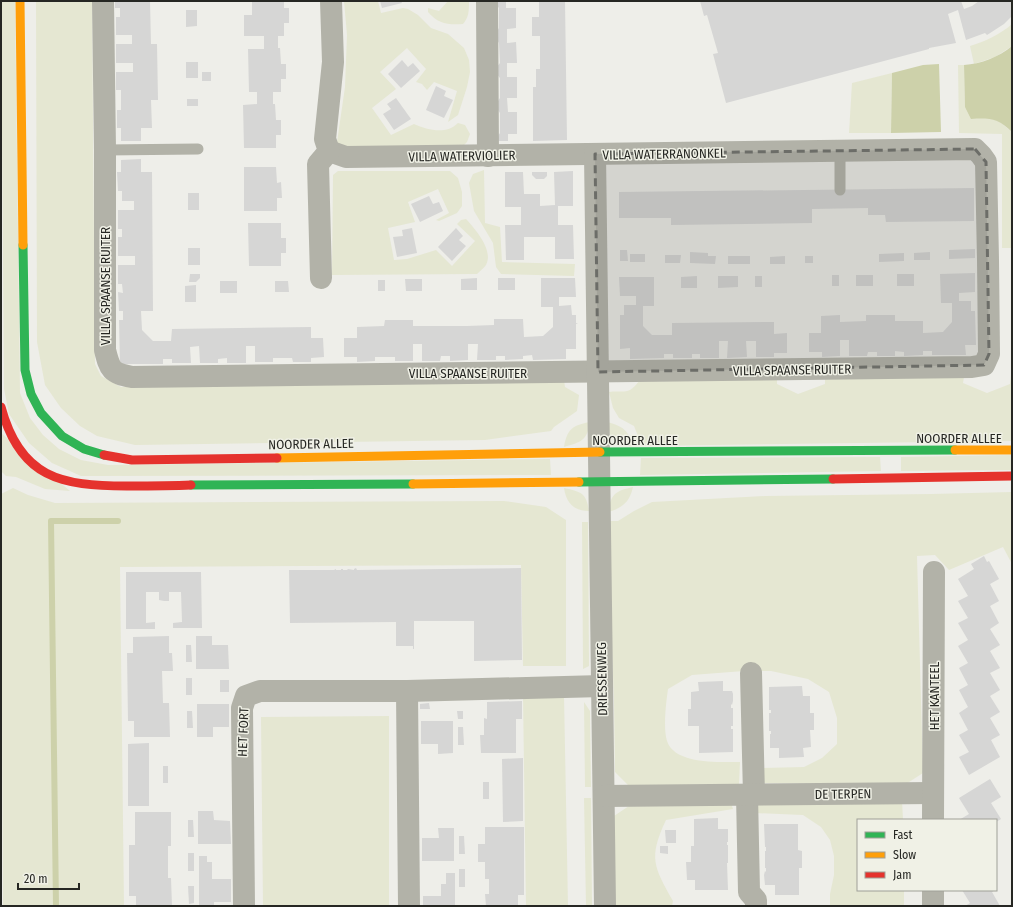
<svg xmlns="http://www.w3.org/2000/svg" width="1013" height="907" font-family="'Fira Sans Condensed',sans-serif">
<style>
.green{fill:#e5e7d2}
.water{fill:#cdd1aa}
.lines{fill:none;stroke-linecap:round;stroke-linejoin:round}
.stream{stroke:#cdd1aa;stroke-width:6}
.building{fill:#d6d6d5}
.lane{stroke:#b2b2a8;stroke-width:11}
.street{stroke:#b2b2a8;stroke-width:22}
.fast{stroke:#30b455;stroke-width:9}
.slow{stroke:#ff9f0a;stroke-width:9}
.jam{stroke:#e5322d;stroke-width:9}
.marked{fill:#6c6d68;fill-opacity:0.2;stroke:#6c6d68;stroke-width:3;stroke-dasharray:8 5;stroke-linejoin:round}
.labels{text-anchor:middle;dominant-baseline:central;stroke-width:3;stroke-linejoin:round;paint-order:stroke}
.street-label{font-size:13px;fill:#262723;stroke:#f0f1e6}
</style>
<rect width="100%" height="100%" fill="#eeeee9"/>
<g class="green">
<path d="M1 1H15L20 393 30 418 43 435 59 449 81 460 108 465 550 459 551 475 81 476 52 463 29 443 9 414 4 389Z"/>
<path d="M36 1H92L95 364 101 376 121 387 169 384 564 380 565 387 579 395 577 411 554 427 551 431 485 440 135 445 97 436 80 426 61 408 45 385 37 342Z"/>
<path d="M344 1H378L381 13 403 8 408 9 418 15 431 28 448 34 464 48 469 60 470 72 467 87 458 115 448 122 457 91 434 82 427 90 422 84 416 82 426 69 407 48 380 72 396 89 372 108 391 135 414 124C428 130 446 135 458 123L465 125 470 134 467 142 462 147H342L337 142 345 87 347 35Z"/>
<path d="M448 1H469C469 11 469 17 463 24 448 25 438 24 428 12V8L439 11Z"/>
<path d="M1012 24V46L995 57 974 64 970 46C984 42 1001 34 1012 24Z"/>
<path d="M958 65H964L965 107 1000 122 1012 132V248H1002V134L959 133Z"/>
<path d="M892 73 891 133H849L852 83Z"/>
<path d="M484 170 485 223 500 227 502 262 575 264 574 276 501 274 496 267 493 243 474 211 469 183 473 174Z"/>
<path d="M338 171H450L458 178 462 192V206L457 213 439 221 436 220 449 213 438 189 408 202 415 222 388 228 394 260 407 259 436 250 452 266 475 241 457 224 461 220 466 219C475 229 494 250 486 265 484 268 480 271 477 274L332 275 333 175Z"/>
<path d="M1011 375H1012V441L640 446 638 436 634 426 619 418 613 408 609 392C624 390 628 396 639 381L777 379V384L798 394 825 384V378L964 377 963 383 987 393 1010 384Z"/>
<path d="M590 422C587 441 581 442 564 447 567 429 573 425 590 422Z"/>
<path d="M607 422C622 426 630 430 632 447 615 442 610 441 607 422Z"/>
<path d="M1 433 70 491 45 489 16 477 6 476 1 471Z"/>
<path d="M1012 455V470L901 471V457Z"/>
<path d="M880 457 881 471 640 475 641 458Z"/>
<path d="M633 487C630 501 623 508 608 512 611 493 616 491 633 487Z"/>
<path d="M13 488 28 495 55 503 504 501 546 507 566 520V666H523L521 565 120 567 124 906H3L1 494Z"/>
<path d="M564 488C582 492 586 493 589 511 574 511 566 503 564 488Z"/>
<path d="M1012 492V564L1003 547 949 570 935 555 917 556 923 773 906 784 760 783 759 768 804 767 822 758 837 744V718L829 692 808 679 771 671H744L692 675 668 689C666 703 663 728 667 741 675 765 720 762 740 762L739 784 629 786 615 772 614 701 607 521H618L634 511 652 502 765 496 931 494Z"/>
<path d="M582 522H588L589 666 583 669Z"/>
<path d="M564 695 568 906H526L523 696Z"/>
<path d="M584 702 590 711 591 787H585Z"/>
<path d="M389 716V906H263L261 717Z"/>
<path d="M584 798H591L592 906H586Z"/>
<path d="M730 800 733 809 666 820C648 858 654 867 673 901L672 906H615L614 816 632 804Z"/>
<path d="M902 800 903 820H858V890H904V906H830V894L834 875V856L830 840 821 827 803 815 755 813 757 804Z"/>
</g>
<g class="water">
<path d="M1012 46V132C998 118 989 118 971 119L965 107 964 65C981 64 999 57 1012 46Z"/>
<path d="M939 64 941 132 891 133 892 73 923 65Z"/>
</g>
<g class="lines">
<path class="stream" d="M56 906 51 521H118"/>
</g>
<g class="building">
<path d="M115 1H150L151 44H157L158 100H151L152 128H141V141H121V128H117V110H121V90H116V72H133V63H116V44H132V35H116V17H120V8H115Z"/>
<path d="M252 1H284V8H289V23H284V36H278V48H280L281 64H286V79H281V92H273V104H275L276 120H281V135H276V148H244L243 105 257 104V92H249L248 49H264V36H244V15H252Z"/>
<path d="M380 1H401L402 3 382 8Z"/>
<path d="M493 1H506V8H516V28L507 29V43L516 42 517 63H507V77H517V98H507L508 112H517V134H508V141H495L500 133V113L495 106 500 98V78L494 71 500 63 499 43 494 36 499 28V8Z"/>
<path d="M539 1H565L567 140 533 141V87H536V69H540V36H532V17H539Z"/>
<path d="M700 1H961L964 9 972 6 979 1H1012V16L1004 24 987 35 985 33 966 40 958 10 948 14 956 43 929 48V49L726 103 713 54 718 53 707 15 704 16Z"/>
<path d="M186 10H197V26L186 27Z"/>
<path d="M402 60 408 67 413 63 420 71 401 88 388 74Z"/>
<rect x="186" y="62" width="12" height="16"/>
<rect x="202" y="72" width="9" height="9"/>
<path d="M436 86 446 91 444 96 453 100 444 118 426 110Z"/>
<path d="M396 98 411 119 394 130 383 114 391 109 387 104Z"/>
<rect x="187" y="99" width="11" height="7"/>
<path d="M141 159V172H152L153 311H141L142 330 153 341H171L172 329 311 327V338H323L324 357 311 358V362H293L292 358H273V362H255V346H246V363H227V358L218 359V363H200L199 346 190 347 191 363H172V359H163V364H120L119 320H123V311H119L118 292 123 293 122 284H118V265H135V256H118V237H122V229H118V210H134V201H122V191H118L117 172H121V160Z"/>
<path d="M244 167H276L277 183 281 182 282 198H277V211H244Z"/>
<path d="M573 171V206H558V225H573L574 259H555V237H524V260H506L505 225H521V207H505V172H523L524 194H540V206L555 205 554 172Z"/>
<path d="M532 172H547V176L544 179H536L532 175Z"/>
<path d="M974 188V221L886 222 885 215H868V208L812 209V223L671 225V218H619V192Z"/>
<rect x="188" y="193" width="11" height="17"/>
<path d="M429 196 433 204 439 202 443 211 420 222 411 204Z"/>
<path d="M248 223H281V238H286V253H281V266H249Z"/>
<path d="M412 228 417 253 397 257 393 237 403 236 402 230Z"/>
<path d="M456 228 463 236 459 240 466 246 452 261 438 247Z"/>
<rect x="188" y="248" width="12" height="17"/>
<path d="M975 249V258L949 259V250Z"/>
<path d="M620 250H627L628 261H620Z"/>
<path d="M690 252 708 253V256H716L715 264 690 263Z"/>
<path d="M930 252V260H914V253Z"/>
<path d="M904 253V261L879 262V254Z"/>
<rect x="630" y="254" width="15" height="8"/>
<path d="M665 255H681L680 263H665Z"/>
<rect x="728" y="256" width="22" height="8"/>
<path d="M785 256V264H770V257Z"/>
<rect x="805" y="256" width="8" height="7"/>
<path d="M975 273V292L959 293V301H971V311H975L976 345H965L966 355H932V351H923V355L904 356V352L895 351V356H877V352H868L867 356H849V340H840V356L822 357V352H809V333H821V316L840 315V322L866 321V315H895V321H923V333L943 332 952 322V303H941L940 274Z"/>
<path d="M190 274H200V278L196 282H189Z"/>
<rect x="897" y="274" width="17" height="12"/>
<rect x="832" y="275" width="7" height="11"/>
<rect x="856" y="275" width="17" height="11"/>
<path d="M697 276V288H681V277Z"/>
<path d="M718 276H738V287L718 288Z"/>
<rect x="755" y="276" width="7" height="11"/>
<path d="M619 277H654V306H643V326L652 335H672V323L774 322V334L787 333V353H774V357H756V341H746L747 357 727 358 728 341H719V358H700V354H692V358H673V354H664V358L630 359V348L620 349V315H624V305H636V296H620Z"/>
<path d="M477 278V290H461V279Z"/>
<rect x="498" y="278" width="17" height="12"/>
<path d="M541 278H575L576 297H559V306L571 305 572 315H576V323H578L576 324V349H566V359L533 360 532 355 523 356V359L505 360V356H496V360H477L478 344H468V360L450 361V356H441L440 361H422V344H413V361H395V357H375V361L357 362V357H344V338H357V327L384 326 385 320H413V326H467L494 325V319H523L524 337 543 336 553 327V307H541Z"/>
<path d="M405 279H422V291H406Z"/>
<rect x="378" y="280" width="7" height="11"/>
<rect x="220" y="281" width="17" height="12"/>
<path d="M275 281H288L289 292H275Z"/>
<path d="M196 285V302H185V286Z"/>
<path d="M984 556 987 562 989 561 999 579 990 584 999 601 990 606 999 623 990 629 1000 645 990 651 1000 668 990 673 1000 690 990 696 1000 712 990 718 1000 735 991 740 1000 757 969 775 959 757 969 752 959 735 968 730 959 713 968 707 959 690 968 685 959 668 968 663 958 646 968 640 958 623 968 618 958 601 968 596 958 579 974 569 971 564Z"/>
<path d="M356 568 357 570 521 568 522 660 474 661V621H414V649H413V646H396V622L290 623 289 570H334L336 569V570H341V569H343V570H347L348 569 354 570V569Z"/>
<path d="M126 572H201L202 628H173V623L182 622 181 592H169V601H164L159 600V592H146V623L155 622V629H126Z"/>
<path d="M169 636V653H172L173 671H162L163 703H169L170 737H134V721H128L127 653H133V637Z"/>
<path d="M196 636H212V645H228L229 669H196Z"/>
<path d="M186 645H191L192 662H186Z"/>
<rect x="186" y="678" width="6" height="17"/>
<rect x="220" y="680" width="9" height="12"/>
<path d="M723 681V691H732L733 694V701L732 705 731 704V708H733V726H731V729H733V752L699 753V726H688V709H691V692L699 691 698 682Z"/>
<path d="M802 686 803 696H810V713H814V730H810L811 747 803 748 804 757 779 758V748H770V734H771V731H769V713H771V710H769V687Z"/>
<path d="M522 701V719H516V753H481L480 735H484V718L487 719V702Z"/>
<path d="M429 703 430 709H420V704Z"/>
<path d="M197 704H229V727H213V737H197Z"/>
<path d="M187 711H192L193 728H187Z"/>
<path d="M457 711H463V719H458Z"/>
<path d="M421 721H453V753L438 754V744H421Z"/>
<path d="M458 727H463L464 745H458Z"/>
<path d="M149 743V806H128V744Z"/>
<path d="M523 758V821L503 822 502 759Z"/>
<rect x="163" y="766" width="5" height="17"/>
<path d="M990 779 1001 797 991 803 1001 819 996 822V820H959L969 814 959 798Z"/>
<rect x="483" y="782" width="6" height="17"/>
<path d="M198 811H213L214 820 230 821 231 844H198Z"/>
<path d="M135 812H171V846H168V878H171L172 906H136V896H129V845H135Z"/>
<path d="M718 818V829H728V842H727V845H728V863H727L728 890H695V880H687L686 862H691V846H694V819Z"/>
<path d="M188 820H193L194 837H188Z"/>
<path d="M764 824H798V850L802 851V868H799V895H775V885H765L764 875 765 871 766 872V868H765V851H766V847H765Z"/>
<path d="M485 827H524V895H518V906H486L485 894H489V879H485V862H478V844H485Z"/>
<path d="M438 828H454V861H422V838H439Z"/>
<path d="M665 830H676V843H666Z"/>
<path d="M459 836H464L465 854H459Z"/>
<path d="M660 846H668V854L660 853Z"/>
<rect x="188" y="853" width="6" height="18"/>
<path d="M199 856H207V862H212V879H231V902H214V906H199Z"/>
<rect x="459" y="869" width="6" height="18"/>
<path d="M446 873H455V906H423V896H441V884H446Z"/>
<path d="M188 886H194V903L189 904Z"/>
<path d="M962 890H995L992 892 1000 906H965L970 903Z"/>
</g>
<g class="lines">
<g class="lane">
<path d="M105 150 198 149"/>
<path d="M840 190V151"/>
</g>
<g class="street">
<path d="M103 1 105 150V350C110 370 111 373 132 377L972 367 984 365 989 354 988 260 986 162 981 155 975 149 346 157 329 151"/>
<path d="M487 1 488 156"/>
<path d="M595 154 605 906"/>
<path d="M321 278 318 164 329 151 325 139 333 62 331 1"/>
<path d="M751 673 754 795"/>
<path d="M407 691 409 906"/>
<path d="M747 795 749 892 756 900V906"/>
<path d="M604 796 933 793"/>
<path d="M933 820 934 572"/>
<path d="M933 890V906"/>
<path d="M244 906 242 708 246 696 260 691H407L602 686"/>
</g>
<g class="fast">
<path d="M23 245 25 370 31 394 41 413 62 436 84 449 104 455"/>
<path d="M600 452 955 450"/>
<path d="M579 482 833 479"/>
<path d="M191 485 413 484"/>
</g>
<g class="slow">
<path d="M20 1 23 245"/>
<path d="M955 450H1012"/>
<path d="M277 458 600 452"/>
<path d="M413 484 579 482"/>
</g>
<g class="jam">
<path d="M1 407C20 478 61 486 127 486 149 486 170 486 191 485"/>
<path d="M104 455 132 460 277 458"/>
<path d="M833 479 1012 476"/>
</g>
</g>
<path class="marked" d="M975 149 986 162 989 354 984 365 598 372 595 154Z"/>
<g class="labels">
<g class="street-label">
<text transform="translate(664 154) rotate(-1)">VILLA WATERRANONKEL</text>
<text transform="translate(462 156) rotate(-1)">VILLA WATERVIOLIER</text>
<text transform="translate(105 286) rotate(-90)">VILLA SPAANSE RUITER</text>
<text transform="translate(792 370) rotate(-1)">VILLA SPAANSE RUITER</text>
<text x="468" y="373">VILLA SPAANSE RUITER</text>
<text x="959" y="438">NOORDER ALLEE</text>
<text x="635" y="440">NOORDER ALLEE</text>
<text transform="translate(311 444) rotate(-1)">NOORDER ALLEE</text>
<text transform="translate(602 679) rotate(-91)">DRIESSENWEG</text>
<text transform="translate(934 696) rotate(-90)">HET KANTEEL</text>
<text transform="translate(243 732) rotate(-88)">HET FORT</text>
<text transform="translate(843 794) rotate(-1)">DE TERPEN</text>
</g>
</g>
<rect width="1013" height="907" fill="none" stroke="#262723" stroke-width="4"/>
<rect x="857" y="819" width="140" height="72" fill="#f0f1e6" stroke="#9fa098"/>
<rect x="865" y="832" width="20" height="6" fill="#30b455" stroke="#9fa098"/>
<text x="893" y="839" font-size="12" fill="#262723">Fast</text>
<rect x="865" y="852" width="20" height="6" fill="#ff9f0a" stroke="#9fa098"/>
<text x="893" y="859" font-size="12" fill="#262723">Slow</text>
<rect x="865" y="872" width="20" height="6" fill="#e5322d" stroke="#9fa098"/>
<text x="893" y="879" font-size="12" fill="#262723">Jam</text>
<path d="M18 883v6h61v-6" fill="none" stroke="#262723" stroke-width="2"/>
<text x="24" y="883" font-size="12" fill="#262723" stroke="#f0f1e6" stroke-width="3" paint-order="stroke">20 m</text>
</svg>
